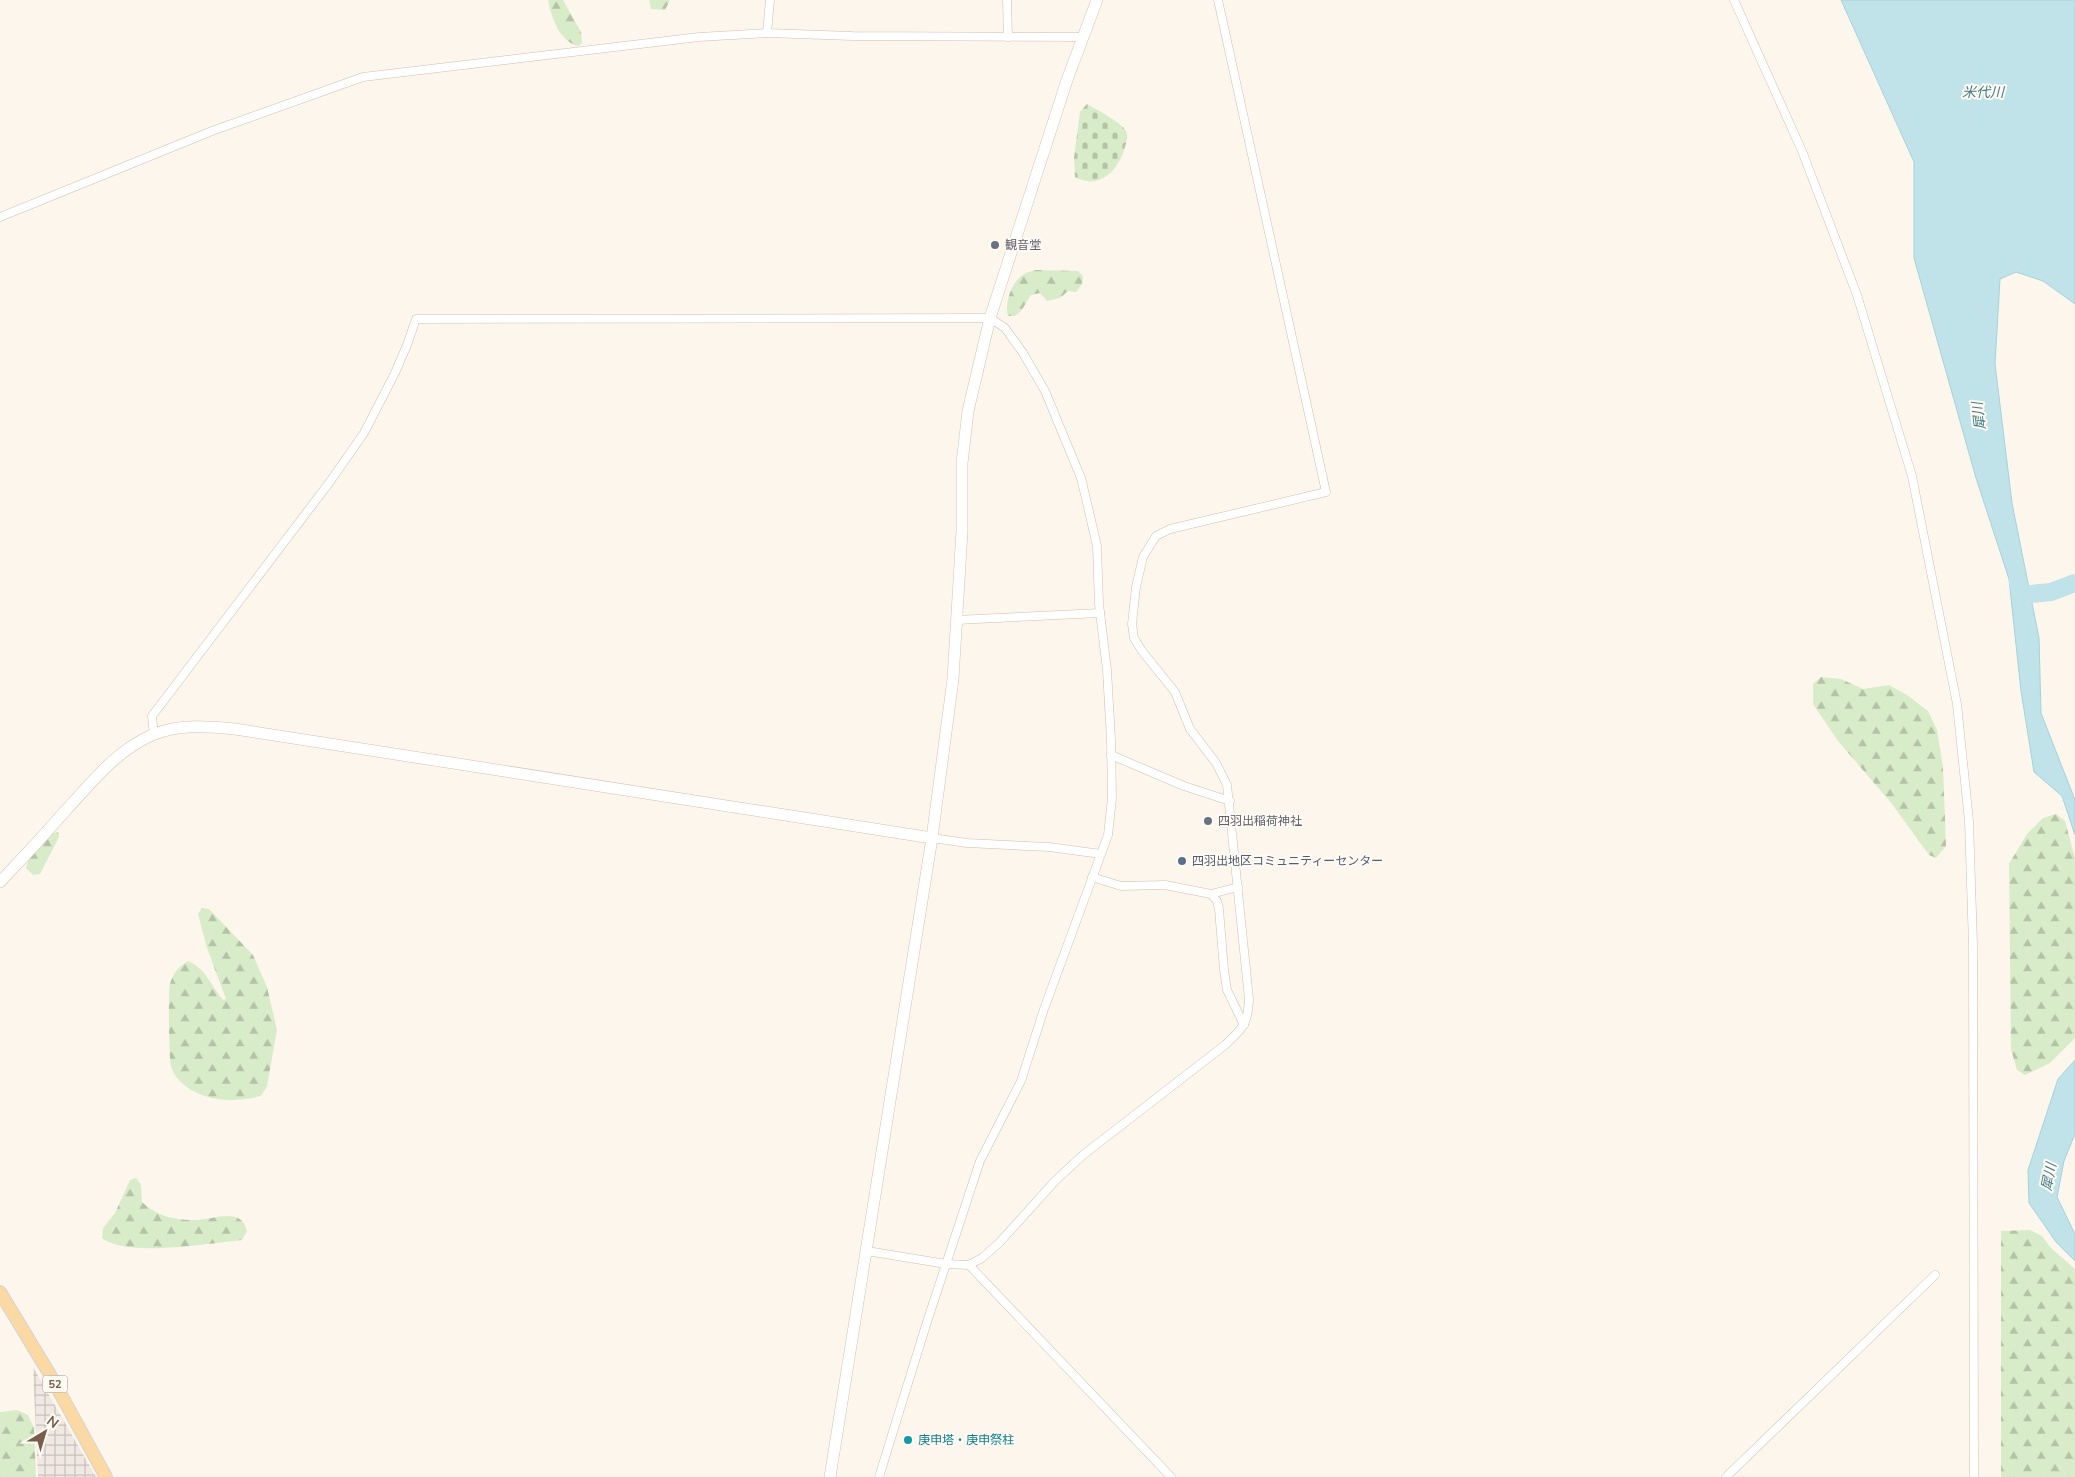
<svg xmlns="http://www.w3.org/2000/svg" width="2075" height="1477" font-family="'Nunito Sans','Noto Sans JP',sans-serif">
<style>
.industrial{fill:url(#industrial-grid)}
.forest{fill:url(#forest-firs)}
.cemetery{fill:url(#cemetery-stones)}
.water{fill:#bfe3e8;stroke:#a5d3da}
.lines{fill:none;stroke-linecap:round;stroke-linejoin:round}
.river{stroke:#bfe3e8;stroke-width:18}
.street-casing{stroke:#d1beb0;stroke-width:9}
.secondary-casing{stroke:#d6c0b0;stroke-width:12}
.primary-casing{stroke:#dad1cd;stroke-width:14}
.street{stroke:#fff;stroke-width:8}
.secondary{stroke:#fff;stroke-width:11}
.primary{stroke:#fbd9a5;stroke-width:12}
.worship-dot{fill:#6b7280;stroke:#fffaf3;stroke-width:2}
.service-dot{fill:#5c6f8a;stroke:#fffaf3;stroke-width:2}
.culture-dot{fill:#0f9aa8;stroke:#fffaf3;stroke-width:2}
.labels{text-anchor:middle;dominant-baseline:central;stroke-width:4;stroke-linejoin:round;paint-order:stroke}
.shield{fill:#fffaf3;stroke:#a28b7f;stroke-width:1}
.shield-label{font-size:11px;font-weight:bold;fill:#7a5c4d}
.worship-label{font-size:12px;fill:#5b616d;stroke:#fffaf3;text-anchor:start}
.service-label{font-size:12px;fill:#4e5e75;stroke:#fffaf3;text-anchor:start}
.culture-label{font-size:12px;fill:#0d838f;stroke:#fffaf3;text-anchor:start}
.water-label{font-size:14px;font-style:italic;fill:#437c86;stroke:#fffaf3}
</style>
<defs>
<pattern id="industrial-grid" width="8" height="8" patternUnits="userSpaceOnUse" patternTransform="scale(1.25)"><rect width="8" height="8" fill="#efe9e4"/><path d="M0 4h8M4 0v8" fill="none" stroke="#c7c0bb"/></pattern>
<pattern id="forest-firs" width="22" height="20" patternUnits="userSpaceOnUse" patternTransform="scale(1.25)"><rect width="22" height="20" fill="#d8ecc9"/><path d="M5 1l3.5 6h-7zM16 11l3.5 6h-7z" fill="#b4c2a5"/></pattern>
<pattern id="cemetery-stones" width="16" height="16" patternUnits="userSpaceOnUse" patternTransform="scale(1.25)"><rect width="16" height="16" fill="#d8ecc9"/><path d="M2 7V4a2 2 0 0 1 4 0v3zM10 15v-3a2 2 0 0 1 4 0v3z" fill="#b4c2a5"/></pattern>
</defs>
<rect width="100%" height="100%" fill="#fdf6ec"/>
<path class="industrial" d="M33 1367 96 1477H38Z"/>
<g class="forest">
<path d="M548 0H563L581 32 582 43 578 46C560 42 551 17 548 0Z"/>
<path d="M649 0H670L665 10 651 9Z"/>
<path d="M1036 270 1078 271 1083 276 1082 284 1076 292 1068 291 1060 298 1047 301 1040 293 1031 295 1021 311 1015 316H1008C1004 303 1012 281 1024 274 1027 272 1032 271 1036 270Z"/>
<path d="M1821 677 1841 679 1863 689 1889 685 1907 695 1928 711 1937 730 1943 767 1946 846 1936 858 1929 855 1892 804 1838 741 1813 704V684Z"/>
<path d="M2056 814 2065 821 2075 858V1038L2050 1063 2025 1075 2017 1070 2011 1049 2009 864 2027 834 2043 818Z"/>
<path d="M58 832 59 837 40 874 33 875 26 868 29 859 53 833Z"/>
<path d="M202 908 209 909 253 955 267 987 277 1030 267 1086 261 1096C235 1103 201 1102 181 1082 177 1079 172 1071 171 1066 169 1056 168 993 170 984 173 973 179 966 188 961 207 970 210 984 223 1000L226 999 207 948 198 914Z"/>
<path d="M136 1178 141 1185 142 1202C156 1216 177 1221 196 1220 214 1220 241 1206 247 1231L242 1240C210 1243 127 1258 102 1238L103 1228 115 1213 130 1180Z"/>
<path d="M2030 1230 2042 1236 2051 1248 2075 1269V1477H2001V1231Z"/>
<path d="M17 1410 28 1415 34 1428 36 1477H0V1412Z"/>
</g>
<path class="cemetery" d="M1087 104C1097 110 1121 122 1126 131 1129 137 1126 143 1124 150 1117 172 1098 190 1075 177L1074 158 1080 112Z"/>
<g class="water">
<path d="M1841 0H2075V304L2043 281 2016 272 2000 279 1995 364 2012 503 2039 638 2041 713 2075 800V835L2062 796 2034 772 2021 691 2009 579 1976 478 1914 258V162Z"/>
<path d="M2075 1060V1134L2064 1161 2057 1197 2075 1234V1261L2056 1242 2029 1203 2028 1170 2058 1079Z"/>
</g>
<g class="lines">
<path class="river" d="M2018 582 2021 595 2051 592 2075 583"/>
<g class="street-casing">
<g id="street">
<path d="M1007 0 1008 37"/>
<path d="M1734 0 1802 151 1857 295 1912 476 1957 704 1969 821 1973 945 1974 1477"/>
<path d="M767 33 770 0"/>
<path d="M0 217 212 131 363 77 699 37 767 33 852 36 1083 37"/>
<path d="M956 620 1100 613"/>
<path d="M154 735 152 716 329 483 364 433 395 373 407 345 416 319 990 318 1005 328 1023 353 1045 391 1081 478 1087 503 1097 546 1099 604 1107 670 1111 740 1112 798 1108 835 1044 1009 1021 1081 980 1161 926 1325 879 1477"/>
<path d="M1111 755 1184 786 1230 801"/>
<path d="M932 838 967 843 1049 847 1101 854"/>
<path d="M1092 877 1121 886 1165 885 1211 894 1238 887"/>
<path d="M1211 894 1217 901 1219 909 1224 970 1227 990 1244 1025"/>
<path d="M867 1251 946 1264 969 1265 982 1258 999 1243 1055 1181 1083 1155 1225 1045C1243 1028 1248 1024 1249 999L1227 785 1216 763 1190 729 1175 692 1142 651 1134 638 1132 624 1136 587 1143 557 1156 536 1170 529 1326 492 1218 0"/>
<path d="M969 1265 1171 1477"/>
<path d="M1726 1477 1935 1275"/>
</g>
</g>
<g class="secondary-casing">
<g id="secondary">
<path d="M0 882C23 858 45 834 67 809 93 781 116 751 152 735 179 724 207 726 235 729L932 838"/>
<path d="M830 1477 932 838 953 679 962 531V463L968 411 990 318 1067 80 1097 0"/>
</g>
</g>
<g class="primary-casing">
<path id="primary" d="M0 1292 49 1373 106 1477"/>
</g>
<use href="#street" class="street"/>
<use href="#secondary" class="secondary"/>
<use href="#primary" class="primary"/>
</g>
<g class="worship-dot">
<circle cx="995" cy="245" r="5"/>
<circle cx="1208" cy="821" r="5"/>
</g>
<circle class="service-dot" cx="1182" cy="861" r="5"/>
<circle class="culture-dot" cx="908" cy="1440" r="5"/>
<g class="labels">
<rect class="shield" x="42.5" y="1375.5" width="25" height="17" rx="4"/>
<g class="shield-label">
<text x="55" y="1384">52</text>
</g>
<g class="worship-label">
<text x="1005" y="245">観音堂</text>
<text x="1218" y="821">四羽出稲荷神社</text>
</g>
<g class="service-label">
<text x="1192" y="861">四羽出地区コミュニティーセンター</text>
</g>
<g class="culture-label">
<text x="918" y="1440">庚申塔・庚申祭柱</text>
</g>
<g class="water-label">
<text x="1983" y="92">米代川</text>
<text transform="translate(1979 416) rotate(-97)">犀川</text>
<text transform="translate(2049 1177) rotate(-79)">犀川</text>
</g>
</g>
<g transform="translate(45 1432) rotate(38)" stroke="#fffaf3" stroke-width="4" paint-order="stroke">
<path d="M0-4L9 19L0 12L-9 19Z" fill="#7a5c4d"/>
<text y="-8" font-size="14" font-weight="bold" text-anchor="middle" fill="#7a5c4d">N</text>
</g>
</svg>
